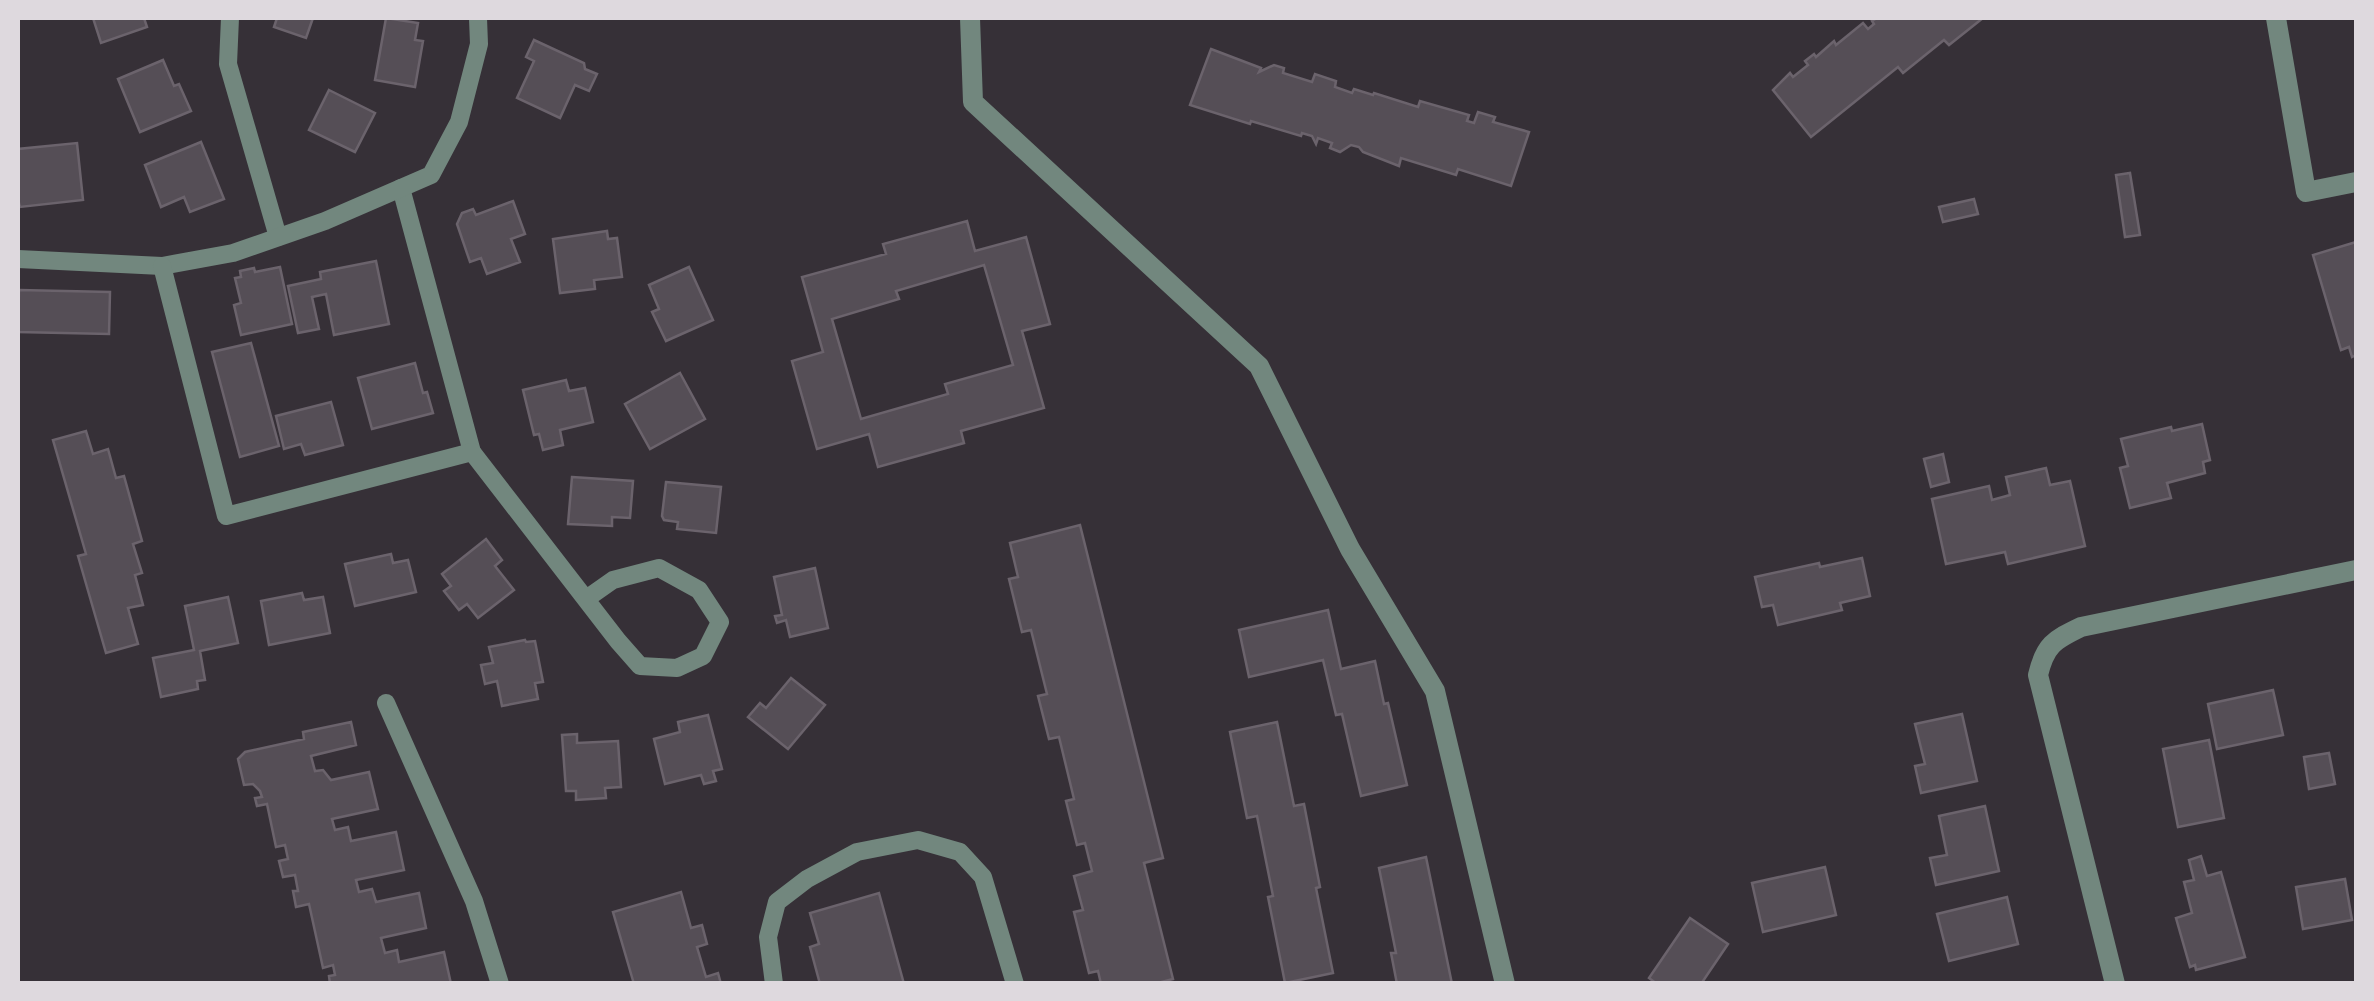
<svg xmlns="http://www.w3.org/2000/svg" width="2374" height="1001" font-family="Overpass,sans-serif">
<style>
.building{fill:#554e56;stroke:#6b636c;stroke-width:2.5;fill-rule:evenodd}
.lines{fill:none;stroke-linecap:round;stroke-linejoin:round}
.service{stroke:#72877e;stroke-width:18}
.minor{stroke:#72877e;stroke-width:20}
</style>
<rect width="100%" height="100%" fill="#363037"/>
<g class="building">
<path d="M93 18H144L147 27 101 43Z"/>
<path d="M277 18H313L306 38 274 27Z"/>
<path d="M386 18 418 23 415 40 423 41 415 87 375 80Z"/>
<path d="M1877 18H1983L1949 45 1944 40 1903 73 1898 67 1811 137 1773 90 1790 73 1793 77 1808 65 1805 61 1814 54 1816 57 1834 41 1836 45 1863 23 1868 29 1874 24 1872 21Z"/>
<path d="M534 40 584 63 585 69 597 74 589 91 575 85 560 118 517 98 534 61 526 57Z"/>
<path d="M1211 49 1261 68 1259 72 1274 65 1284 68 1283 73 1312 82 1315 74 1336 81 1335 87 1352 93 1354 89 1373 95 1374 93 1418 107 1420 101 1469 115 1467 121 1474 123 1478 112 1495 117 1493 122 1529 132 1511 186 1458 169 1456 175 1401 158 1399 166 1363 152 1359 147 1351 145 1340 152 1330 148 1332 143 1318 138 1316 144 1312 136 1302 133 1301 136 1251 121 1250 124 1190 105Z"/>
<path d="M163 60 174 86 179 84 191 111 140 132 118 79Z"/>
<path d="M329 90 375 113 355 152 309 130Z"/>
<path d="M201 142 224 199 190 212 184 197 161 207 145 165Z"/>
<path d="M77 143 83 200 20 207 18 199V149Z"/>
<path d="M2130 173 2140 235 2125 237 2116 175Z"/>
<path d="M1974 199 1978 214 1943 222 1939 207Z"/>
<path d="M513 201 525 234 511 239 520 262 487 274 481 258 470 262 457 224 462 213 473 209 476 215Z"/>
<path d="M967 221 975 251 1026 237 1050 324 1022 331 1044 408 961 431 964 443 878 467 869 434 817 449 792 361 823 352 802 277 886 254 883 244ZM984 265 1013 365 945 384 948 394 861 419 832 319 899 299 896 291Z"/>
<path d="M607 231 608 239 617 238 622 277 594 280 595 289 560 293 553 239Z"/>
<path d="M2356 242V355L2352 357 2349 347 2341 350 2313 255Z"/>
<path d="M376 261 389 324 334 335 326 294 312 297 319 329 298 333 288 286 321 279 320 272Z"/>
<path d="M280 267 292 324 241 335 234 305 241 303 235 278 241 277 240 271 254 268 255 272Z"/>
<path d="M689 267 713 320 666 341 652 312 659 309 649 285Z"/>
<path d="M19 290 110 292 109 334 18 332Z"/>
<path d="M251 343 279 446 240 457 212 352Z"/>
<path d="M415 363 423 393 427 392 433 413 372 429 358 378Z"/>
<path d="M680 373 705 419 650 449 625 404Z"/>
<path d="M566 380 569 391 585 388 593 422 560 430 563 445 543 450 539 434 534 435 523 390Z"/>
<path d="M331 402 343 445 305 455 301 444 284 449 276 416Z"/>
<path d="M2202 424 2210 460 2203 462 2205 473 2167 483 2171 498 2130 508 2120 468 2128 466 2121 439 2171 427 2172 431Z"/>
<path d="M86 431 93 454 108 449 116 478 124 476 142 541 133 544 142 573 135 575 143 605 128 608 138 644 106 653 78 556 86 554 53 440Z"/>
<path d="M1943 454 1949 482 1931 487 1924 459Z"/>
<path d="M2046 468 2050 485 2070 481 2085 546 2008 564 2005 552 1946 564 1932 499 1989 486 1992 500 2010 495 2006 477Z"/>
<path d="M572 477 633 481 630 518 612 517V526L568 524Z"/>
<path d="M666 482 721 487 716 533 677 529 678 522 664 520 662 516Z"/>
<path d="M1080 525 1163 858 1144 863 1173 979 1154 984H1101L1098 971 1089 973 1074 912 1083 910 1074 876 1092 871 1085 843 1077 845 1066 801 1074 799 1059 737 1049 739 1038 696 1047 694 1031 630 1022 632 1009 579 1018 577 1010 543Z"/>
<path d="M486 539 502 560 495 566 514 590 478 618 467 604 459 610 444 591 451 586 442 574Z"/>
<path d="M391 554 393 563 408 560 416 592 355 606 345 564Z"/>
<path d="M1862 558 1870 596 1840 603 1842 610 1778 625 1773 605 1762 607 1755 577 1819 563 1820 567Z"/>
<path d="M815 568 828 628 790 637 786 620 777 623 775 616 782 615 774 577Z"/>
<path d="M302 593 304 600 323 597 330 633 269 645 261 601Z"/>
<path d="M228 597 238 643 200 651 205 680 197 681 198 689 161 697 153 658 194 650 185 606Z"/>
<path d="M1328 610 1341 669 1375 661 1384 704 1388 703 1407 785 1361 796 1342 714 1336 715 1323 660 1249 677 1239 630Z"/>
<path d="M525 640 526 642 535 641 543 682 535 683 538 699 502 706 497 681 485 684 481 665 493 663 489 647Z"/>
<path d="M791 678 825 705 788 749 748 717 760 703 766 708Z"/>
<path d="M2273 690 2283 735 2217 749 2208 704Z"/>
<path d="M1962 714 1977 781 1921 793 1915 766 1925 764 1915 724Z"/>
<path d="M708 715 722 769 713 771 716 781 704 784 701 775 665 784 654 739 680 732 678 722Z"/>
<path d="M351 722 356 745 311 756 315 771 323 770 331 780 369 772 378 809 332 819 335 830 348 827 351 841 396 832 404 870 356 880 359 892 372 889 376 902 419 893 426 928 381 938 385 953 397 950 399 962 444 952 451 984H330L329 976 335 975 333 965 323 968 309 904 296 907 293 891H298L295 875 283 877 279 861 288 859 285 845 276 847 267 804 257 806 255 798 262 797 260 791 253 784 244 785 238 759 245 752 304 739 303 732Z"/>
<path d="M1277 722 1294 806 1304 804 1320 887 1316 888 1333 973 1285 983 1268 897 1273 896 1257 816 1247 818 1230 732Z"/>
<path d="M577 734V743L618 741 621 787 605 788 606 798 576 800V791H566L562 735Z"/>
<path d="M2209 740 2224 818 2178 827 2163 749Z"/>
<path d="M2329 753 2335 784 2309 789 2304 757Z"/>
<path d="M1985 806 1999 871 1936 885 1930 858 1947 855 1939 816Z"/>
<path d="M2201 856 2207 876 2221 872 2245 957 2196 970 2195 965 2190 967 2176 918 2192 913 2184 882 2194 880 2189 860Z"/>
<path d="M1426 857 1452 984H1397L1391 953H1396L1379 868Z"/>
<path d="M1825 867 1836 915 1763 932 1752 883Z"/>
<path d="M2345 879 2352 920 2303 929 2296 887Z"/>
<path d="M681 892 691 928 702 925 707 944 697 947 706 977 718 973 721 984H634L613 912Z"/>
<path d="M879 893 904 984H820L810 947 819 944 810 913Z"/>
<path d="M2007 897 2018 944 1949 961 1937 914Z"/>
<path d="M1690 918 1728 944 1701 984H1657L1649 978Z"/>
</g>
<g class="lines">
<g class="service">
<path d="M230 18 228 64 278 237"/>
<path d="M401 188 472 452"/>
<path d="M18 259 162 266 233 253 325 221 431 175 459 122 479 44 478 18"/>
<path d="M162 266 226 516 472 452 618 641 640 666 677 668 703 656 720 622 699 590 659 568 613 580 586 599"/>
<path d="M386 703 474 901 500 984"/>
<path d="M774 984 768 937 777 902 807 879 857 852 918 840 960 852 983 877 1015 984"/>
</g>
<g class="minor">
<path d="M970 18 973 102 1259 366 1350 549 1435 691 1505 984"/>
<path d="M2276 18 2306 192 2356 182"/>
<path d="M2115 984 2038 675C2045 645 2054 640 2081 627L2356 570"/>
</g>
</g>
<rect width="2374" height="1001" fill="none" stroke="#ded9de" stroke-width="40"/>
</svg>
